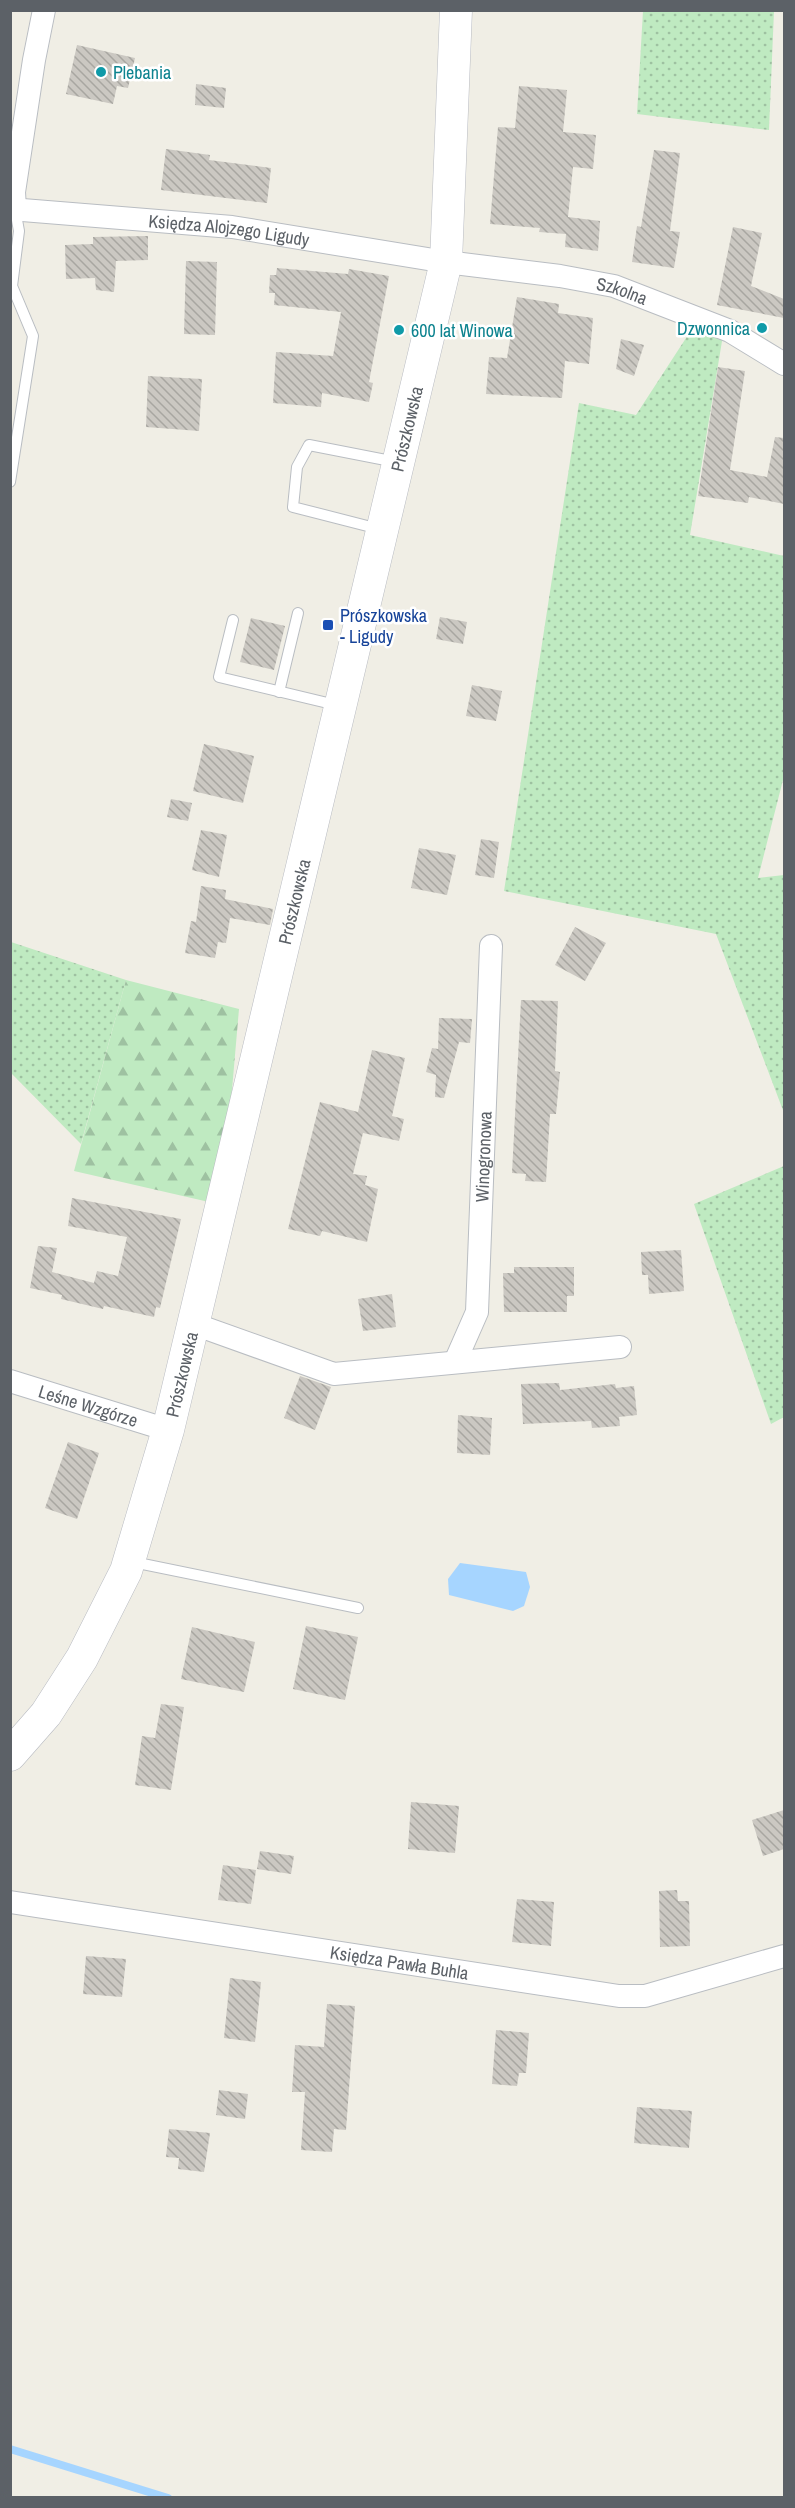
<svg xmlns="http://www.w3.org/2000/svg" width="795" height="2508" font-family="'Archivo Narrow',sans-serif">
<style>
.grass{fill:url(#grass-dots)}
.forest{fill:url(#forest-firs)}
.water{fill:#a6d5ff}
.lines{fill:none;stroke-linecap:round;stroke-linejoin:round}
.stream{stroke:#a6d5ff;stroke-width:8}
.building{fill:url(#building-back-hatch)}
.service-casing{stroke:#b9bdc2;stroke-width:12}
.minor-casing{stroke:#b9bdc2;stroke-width:24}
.secondary-casing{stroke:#b8bbc2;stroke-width:33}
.service{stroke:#fff;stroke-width:10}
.minor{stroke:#fff;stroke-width:22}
.secondary{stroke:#fff;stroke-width:32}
.culture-dot{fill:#0f9aa8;stroke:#fff;stroke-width:2}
.transit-dot{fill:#1a4fb4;stroke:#fff;stroke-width:2}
.labels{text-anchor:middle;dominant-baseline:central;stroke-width:5;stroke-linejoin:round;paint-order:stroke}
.culture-label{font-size:18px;fill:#0d838f;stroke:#fff;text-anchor:start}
.street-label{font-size:18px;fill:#5c6167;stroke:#fff}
.transit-label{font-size:18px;fill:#164399;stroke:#fff;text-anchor:start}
</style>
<defs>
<pattern id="grass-dots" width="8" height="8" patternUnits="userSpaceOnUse" patternTransform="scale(1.5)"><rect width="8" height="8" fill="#bfeac1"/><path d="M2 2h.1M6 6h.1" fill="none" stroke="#9ec1a1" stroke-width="1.8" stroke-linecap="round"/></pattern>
<pattern id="forest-firs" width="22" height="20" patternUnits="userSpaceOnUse" patternTransform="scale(1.5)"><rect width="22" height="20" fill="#bfeac1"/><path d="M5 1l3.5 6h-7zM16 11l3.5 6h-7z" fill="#9ec1a1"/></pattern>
<pattern id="building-back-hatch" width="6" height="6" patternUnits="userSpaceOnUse" patternTransform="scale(1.5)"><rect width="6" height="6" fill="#cbc8c2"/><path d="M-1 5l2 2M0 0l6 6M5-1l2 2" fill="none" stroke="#a8a6a1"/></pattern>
</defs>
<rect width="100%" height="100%" fill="#f0eee5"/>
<g class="grass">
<path d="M643 11H774L769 130 637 114Z"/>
<path d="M699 318 724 329 690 535 784 556V776L758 878 784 875V1113L716 934 504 891 579 403 636 415Z"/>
<path d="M11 942 126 980 81 1144 11 1073Z"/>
<path d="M784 1166V1417L771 1424 694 1204Z"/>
</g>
<path class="forest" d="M126 980 239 1009 222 1205 74 1171Z"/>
<path class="water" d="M460 1563 526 1572 530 1587 524 1606 513 1611 449 1595 448 1579Z"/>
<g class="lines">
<path class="stream" d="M10 2449 168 2498"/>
</g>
<g class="building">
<path d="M77 45 135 58 128 88 117 86 113 104 66 94Z"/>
<path d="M196 84 226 88 224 108 195 105Z"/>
<path d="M519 86 567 90 563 132 596 135 593 169 573 167 568 217 600 221 598 251 565 247 566 234 539 232 540 228 490 224 498 127 515 128Z"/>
<path d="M166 149 210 155 209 160 271 168 267 203 161 190Z"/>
<path d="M654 150 680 153 670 231 680 232 674 268 632 262 637 226 641 227Z"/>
<path d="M733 227 762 233 751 286 784 299V318L717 305Z"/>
<path d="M148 236V260L116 261 114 292 96 290 95 278 66 279 65 245 93 244V237Z"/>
<path d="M186 261 217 262 215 335 184 334Z"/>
<path d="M277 268 348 274 349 269 389 276 369 382 373 383 369 402 322 393 321 407 273 403 276 352 333 356 341 312 274 305 275 293H269L270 275H276Z"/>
<path d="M517 297 559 304 558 313 593 318 589 364 565 361 562 398 486 394 489 357 507 358Z"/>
<path d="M621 339 644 345 634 376 616 369Z"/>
<path d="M718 367 745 371 730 470 767 477 775 437 784 438V504L749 497 748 503 698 496Z"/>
<path d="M148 376 202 379 199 431 146 427Z"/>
<path d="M440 617 467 622 463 644 436 639Z"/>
<path d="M251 618 285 626 274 670 240 662Z"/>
<path d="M472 685 502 691 496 721 466 716Z"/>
<path d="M204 744 254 756 243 803 193 791Z"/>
<path d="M171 799 192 803 188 821 167 817Z"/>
<path d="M201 830 227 835 219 877 192 870Z"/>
<path d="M481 839 499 842 494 878 475 875Z"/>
<path d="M419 848 456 855 447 895 411 888Z"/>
<path d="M201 886 226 890 225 899 273 909 270 925 230 918 226 943 218 942 215 958 185 953 191 921 196 922Z"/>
<path d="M575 927 606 943 585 981 555 965Z"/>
<path d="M521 1000 558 1001 555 1071 560 1072 556 1114H550L546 1182 525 1181 526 1174 512 1173Z"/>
<path d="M439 1018 472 1019 470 1043 459 1042 444 1098 435 1097 436 1075 426 1072 432 1048 438 1049Z"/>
<path d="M372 1050 405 1058 392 1116 404 1119 399 1141 363 1133 353 1174 367 1176 365 1185 378 1189 367 1242 322 1231 320 1236 288 1229 320 1102 358 1112Z"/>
<path d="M72 1198 181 1219 160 1308 156 1307 154 1317 104 1306 103 1309 61 1299 62 1295 30 1288 38 1246 57 1248 52 1272 94 1283 97 1271 118 1276 127 1237 68 1226Z"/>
<path d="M681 1250 684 1291 649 1294 648 1275H642L641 1252Z"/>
<path d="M514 1267H574V1296H567V1312H504L503 1273H514Z"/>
<path d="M392 1294 396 1327 363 1331 358 1299Z"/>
<path d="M300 1376 331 1387 315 1430 284 1418Z"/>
<path d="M559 1383 560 1390 615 1384 616 1388 634 1386 637 1415 619 1417 620 1426 592 1428 591 1421 523 1424 521 1384Z"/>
<path d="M458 1415 492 1418 490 1455 457 1453Z"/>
<path d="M68 1442 99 1453 77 1519 45 1508Z"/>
<path d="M306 1626 358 1637 345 1700 293 1689Z"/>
<path d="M192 1627 255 1642 244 1692 181 1679Z"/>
<path d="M161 1704 184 1707 171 1790 135 1785 142 1736 155 1738Z"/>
<path d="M411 1802 459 1806 455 1853 408 1849Z"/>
<path d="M784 1810V1849L763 1856 752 1820Z"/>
<path d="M260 1851 294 1856 291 1874 257 1869Z"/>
<path d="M223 1865 256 1870 251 1904 218 1900Z"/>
<path d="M677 1890 678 1901H689L690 1946 660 1947 659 1891Z"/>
<path d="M517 1899 554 1902 551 1946 512 1942Z"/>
<path d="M86 1956 126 1959 122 1997 83 1994Z"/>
<path d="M230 1978 261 1982 255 2042 224 2038Z"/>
<path d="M327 2004 355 2006 346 2130 334 2129 332 2152 301 2150 305 2092H292L295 2045 324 2047Z"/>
<path d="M496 2030 529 2033 526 2073H519L517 2086 492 2084Z"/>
<path d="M219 2090 248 2094 245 2119 216 2115Z"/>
<path d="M637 2107 692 2111 689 2148 634 2143Z"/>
<path d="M169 2129 210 2133 204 2172 178 2169 179 2158 166 2157Z"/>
</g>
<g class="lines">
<g class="service-casing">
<g id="service">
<path d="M10 482 33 336 12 286 19 231 15 209"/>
<path d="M379 529 293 507 297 467 309 445 396 462"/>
<path d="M233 620 219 677 336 705"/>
<path d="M279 692 298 613"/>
<path d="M133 1562 358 1608"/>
</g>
</g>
<g class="minor-casing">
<g id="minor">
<path id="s1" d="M10 209 232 227 446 262 560 276 614 286 730 331 784 364"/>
<path d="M15 209 14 192 34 60 44 10"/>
<path d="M194 1324 334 1374 620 1347"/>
<path id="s2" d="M455 1362 477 1312 491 946"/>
<path id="s3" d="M10 1381 168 1430"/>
<path id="s4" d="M10 1902 619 1996H645L784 1956"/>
</g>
</g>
<g class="secondary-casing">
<g id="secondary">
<path id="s5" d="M10 1755 46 1714 82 1658 126 1571 168 1430 446 262 456 10"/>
</g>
</g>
<use href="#service" class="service"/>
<use href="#minor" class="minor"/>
<use href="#secondary" class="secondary"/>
</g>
<g class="culture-dot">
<circle cx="101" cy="72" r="6"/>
<circle cx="762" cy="328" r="6"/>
<circle cx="399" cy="330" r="6"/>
</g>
<rect class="transit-dot" x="322" y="619" width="12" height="12" rx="3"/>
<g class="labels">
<g class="culture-label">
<text x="113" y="72">Plebania</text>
<text x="750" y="328" text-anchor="end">Dzwonnica</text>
<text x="411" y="330">600 lat Winowa</text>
</g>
<g class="street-label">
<text stroke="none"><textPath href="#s1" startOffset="220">Księdza Alojzego Ligudy</textPath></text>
<text stroke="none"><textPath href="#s1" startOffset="618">Szkolna</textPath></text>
<text stroke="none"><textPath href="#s5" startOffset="1395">Prószkowska</textPath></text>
<text stroke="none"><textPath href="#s5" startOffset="909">Prószkowska</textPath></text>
<text stroke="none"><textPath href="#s2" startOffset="210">Winogronowa</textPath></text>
<text stroke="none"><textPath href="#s5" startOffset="423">Prószkowska</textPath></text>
<text stroke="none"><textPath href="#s3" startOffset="82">Leśne Wzgórze</textPath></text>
<text stroke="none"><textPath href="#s4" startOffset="394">Księdza Pawła Buhla</textPath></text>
</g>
<g class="transit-label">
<text x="340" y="615">Prószkowska<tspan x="340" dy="21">- Ligudy</tspan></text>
</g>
</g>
<rect width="795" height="2508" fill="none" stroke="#5c6167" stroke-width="24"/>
</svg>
